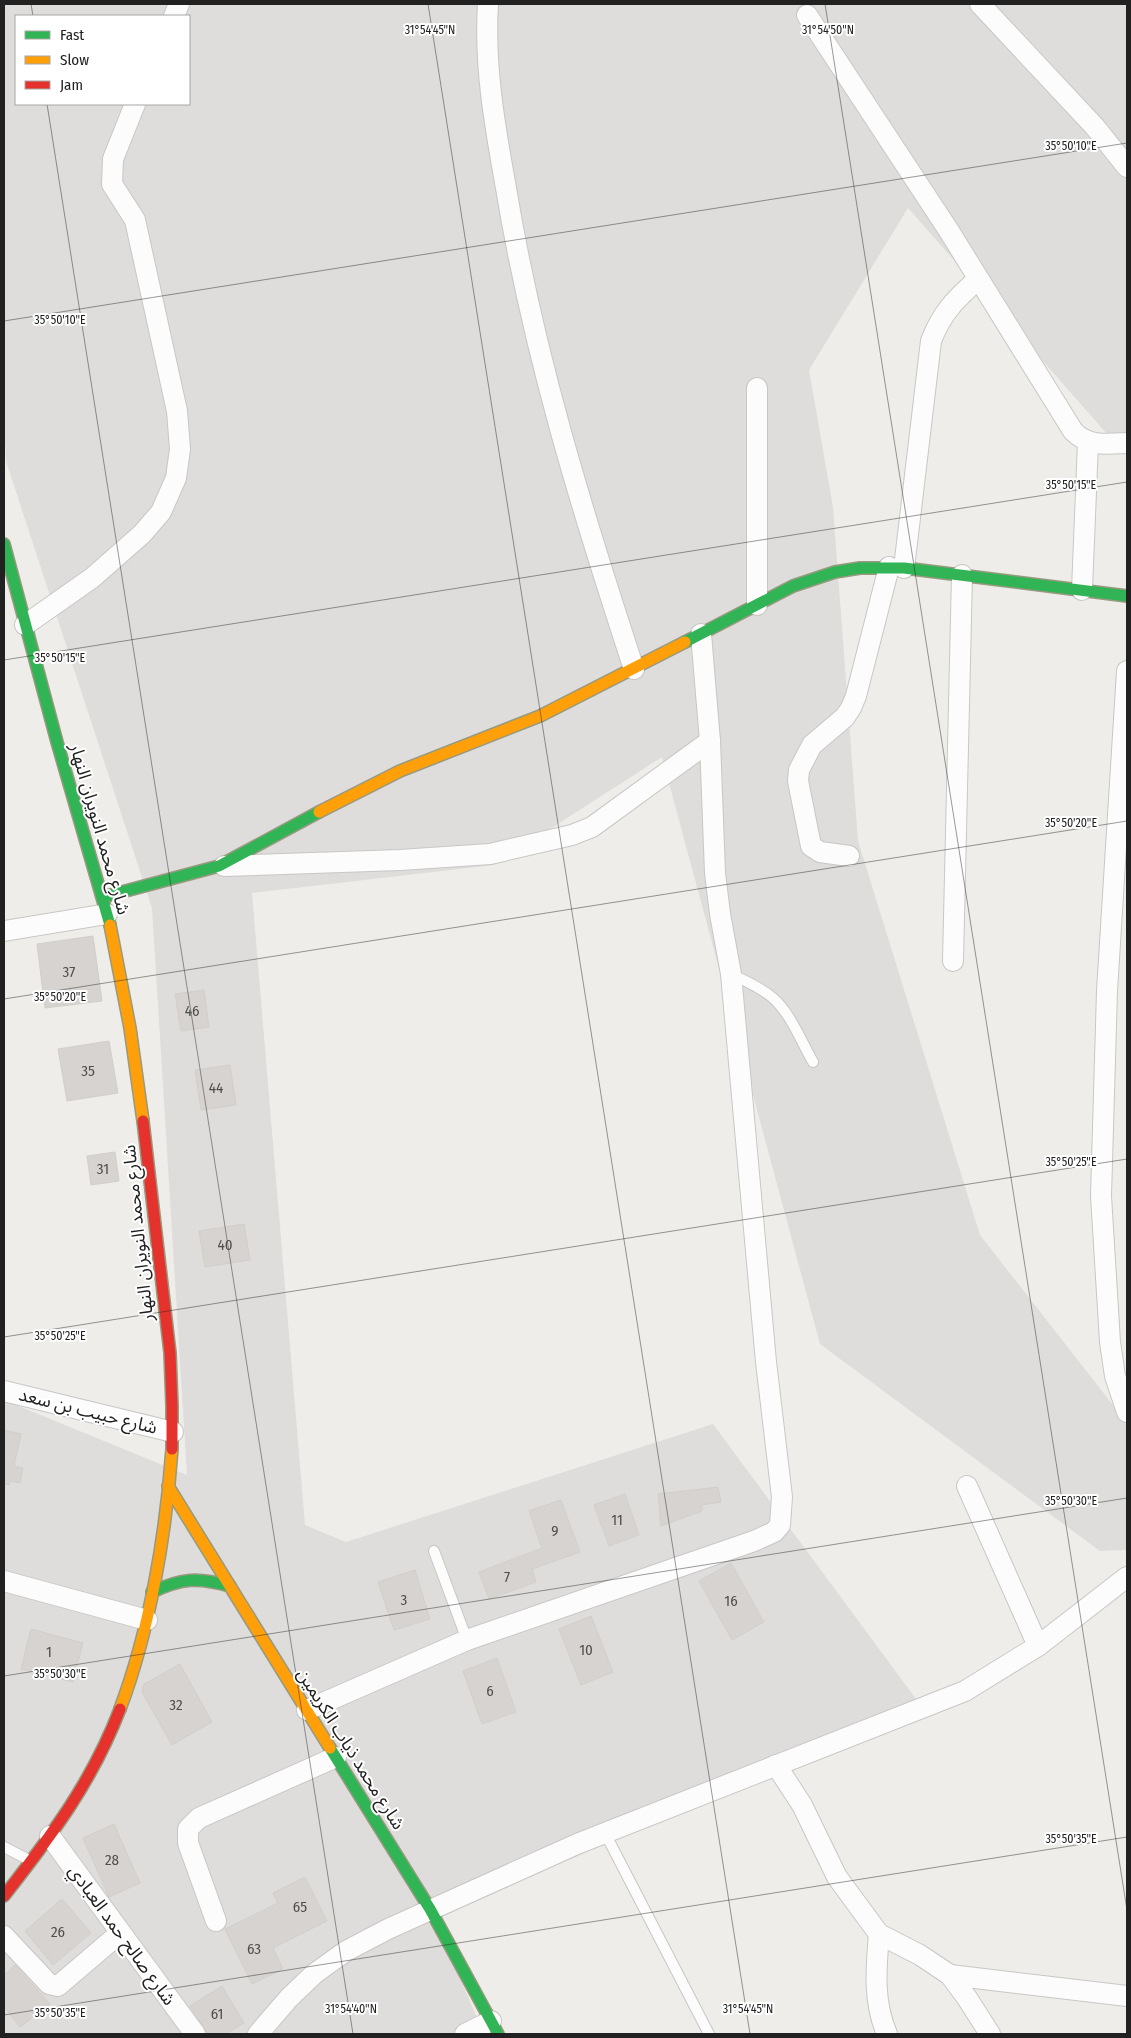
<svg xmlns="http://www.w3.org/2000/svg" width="1131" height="2038" font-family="'Fira Sans Condensed','Noto Sans Arabic',sans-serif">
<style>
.residential{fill:#dedddb;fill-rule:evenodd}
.building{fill:#d6d3d0;stroke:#d2cfca}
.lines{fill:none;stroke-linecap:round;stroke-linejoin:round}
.lane-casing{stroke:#c8c7c5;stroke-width:12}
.street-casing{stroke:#c8c7c5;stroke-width:22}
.fast-casing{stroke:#979a7f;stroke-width:14}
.slow-casing{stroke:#979a7f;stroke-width:14}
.jam-casing{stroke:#979a7f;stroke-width:14}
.lane{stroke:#fdfcfc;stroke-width:10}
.street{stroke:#fdfcfc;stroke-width:20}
.fast{stroke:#30b455;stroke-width:11}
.slow{stroke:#ff9f0a;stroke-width:11}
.jam{stroke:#e5322d;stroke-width:11}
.ticks{fill:none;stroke:#212121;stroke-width:1;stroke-opacity:0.45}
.labels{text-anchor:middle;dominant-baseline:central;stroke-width:4;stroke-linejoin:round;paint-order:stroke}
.number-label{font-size:15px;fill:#4e4e4d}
.street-label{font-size:18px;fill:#212121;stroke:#fff}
.ticks-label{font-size:12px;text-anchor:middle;fill:#212121;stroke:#fff;stroke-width:4;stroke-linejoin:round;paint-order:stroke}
</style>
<rect width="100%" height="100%" fill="#efede9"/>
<path class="residential" d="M4 4H1127V435H1108L908 208 809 370 833 507 858 841 980 1235 1127 1423V1550L1100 1551 820 1344 662 757 494 865 252 893 305 1525 346 1542 713 1424 919 1703 435 1920 484 2034H4V1400L187 1475 152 908 6 461 4 421ZM16 16H189V104H16Z"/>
<g class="building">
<path d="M93 936 102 1001 45 1008 37 944Z"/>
<path d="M204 990 209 1027 181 1031 175 994Z"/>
<path d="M109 1041 118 1093 67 1101 58 1049Z"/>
<path d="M230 1065 236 1105 201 1110 195 1070Z"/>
<path d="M115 1152 119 1181 91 1185 87 1156Z"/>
<path d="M244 1224 250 1260 205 1267 199 1231Z"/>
<path d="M4 1430 21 1434 14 1466 23 1468 20 1483 10 1481 9 1485 4 1484Z"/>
<path d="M718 1487 721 1502 702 1505V1511L661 1526 658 1494Z"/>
<path d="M625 1494 639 1535 609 1546 594 1505Z"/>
<path d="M561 1500 580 1552 532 1569 536 1582 489 1599 479 1572 542 1548 529 1511Z"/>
<path d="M731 1563 764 1622 732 1640 699 1581Z"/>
<path d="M415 1570 430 1619 394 1630 378 1582Z"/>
<path d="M591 1616 613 1672 581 1685 559 1629Z"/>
<path d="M31 1629 83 1643 73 1682 21 1669Z"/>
<path d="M497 1658 516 1712 482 1724 463 1671Z"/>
<path d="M180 1664 212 1722 172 1745 142 1692 144 1684Z"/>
<path d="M114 1824 140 1883 109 1897 83 1838Z"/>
<path d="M305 1877 327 1921 273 1948 283 1969 252 1984 225 1929 278 1903 273 1893Z"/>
<path d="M62 1899 91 1933 53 1965 25 1931Z"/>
<path d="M15 1965 50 2004 20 2027 4 2006V1975Z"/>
<path d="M222 1986 244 2023 226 2034H208L190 2006Z"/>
</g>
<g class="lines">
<g class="lane-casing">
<g id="lane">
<path d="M731 974C745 981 760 987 773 998 791 1014 801 1041 813 1062"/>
<path d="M434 1551 467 1640"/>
<path d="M605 1833 709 2034"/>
<path d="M4 1847 31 1861"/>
</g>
</g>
<g class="street-casing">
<g id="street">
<path d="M488 4C484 66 495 127 506 188 533 352 582 511 634 669"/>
<path d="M980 4 1095 127 1127 167"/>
<path d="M807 15 949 231 1073 431C1088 447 1107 444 1127 443"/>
<path d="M174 16 179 4"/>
<path d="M904 568 931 341C942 312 956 299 978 279"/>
<path d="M1082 590 1088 442"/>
<path d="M757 605V388"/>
<path d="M25 625 92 578 142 534 161 512 176 478 180 449 177 411 135 220 112 184 113 159 135 104"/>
<path d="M1127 671 1107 991 1101 1196 1110 1342 1115 1376 1127 1412"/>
<path d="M849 856 820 852 811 846 798 781 799 770 812 745 845 717 851 708 856 696 889 567"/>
<path d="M224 866 400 860 490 854 572 835 592 827 710 741"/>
<path d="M4 931 107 914"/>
<path d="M953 961 962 575"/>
<path d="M4 1391 173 1432"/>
<path d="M967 1486 1038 1646"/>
<path d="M4 1581 147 1620"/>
<path d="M307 1710 467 1640 754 1541 774 1532 780 1525 782 1497 766 1362 731 974 720 914 715 873 710 741 701 634"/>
<path d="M776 1765 802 1805 837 1877 879 1934 920 1955 950 1975 967 1998 990 2034"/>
<path d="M50 1836 195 2034"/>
<path d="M216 1921 188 1843V1829L199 1818 336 1757"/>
<path d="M879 1934C876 1968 873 2002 887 2034"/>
<path d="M4 1936 49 1984 58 1986 120 1933"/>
<path d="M950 1975 1127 1996"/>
<path d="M258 2034 289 1998 314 1974 346 1951 388 1929 577 1844 965 1691 1038 1646 1127 1577"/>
<path d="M465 2034 491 2021"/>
</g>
</g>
<g class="fast-casing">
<g id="fast">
<path d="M4 544 57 742 110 925"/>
<path d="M685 642 793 586 835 572 860 568H904L1127 596"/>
<path d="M103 897 219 866 319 812"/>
<path d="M152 1592C182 1578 198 1577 230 1586"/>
<path d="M330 1748 430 1909 498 2034"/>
</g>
</g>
<g class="slow-casing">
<g id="slow">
<path d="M319 812 400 771 540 716 685 642"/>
<path d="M110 925 130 1028 143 1121"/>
<path d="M168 1486 330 1748"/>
<path d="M120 1709C150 1629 166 1534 172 1449"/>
</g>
</g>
<g class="jam-casing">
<g id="jam">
<path d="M143 1121 170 1353 172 1406V1449"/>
<path d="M4 1896C52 1835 92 1782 120 1709"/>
</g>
</g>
<use href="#lane" class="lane"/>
<use href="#street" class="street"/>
<use href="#fast" class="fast"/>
<use href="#slow" class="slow"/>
<use href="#jam" class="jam"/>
</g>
<path class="ticks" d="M31 4 33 16M428 4 750 2034M825 4 1127 1910M47 104 353 2034M4 321 1127 143M4 660 1127 482M4 999 1127 821M4 1337 1127 1159M4 1676 1127 1498M4 2015 1127 1837"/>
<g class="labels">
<g class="number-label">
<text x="69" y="972">37</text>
<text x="192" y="1011">46</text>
<text x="88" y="1071">35</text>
<text x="216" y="1088">44</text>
<text x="103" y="1169">31</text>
<text x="225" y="1245">40</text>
<text x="617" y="1520">11</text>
<text x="555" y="1531">9</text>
<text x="507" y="1577">7</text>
<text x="404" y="1600">3</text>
<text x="731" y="1601">16</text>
<text x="586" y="1650">10</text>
<text x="49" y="1652">1</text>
<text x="490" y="1691">6</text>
<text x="176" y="1705">32</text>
<text x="112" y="1860">28</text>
<text x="300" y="1907">65</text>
<text x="58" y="1932">26</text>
<text x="254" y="1949">63</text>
<text x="217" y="2014">61</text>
</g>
<g class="street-label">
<text transform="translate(100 829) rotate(74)">شارع محمد النويران النهار</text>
<text transform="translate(138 1233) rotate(-96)">شارع محمد النويران النهار</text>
<text transform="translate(88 1411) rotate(14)">شارع حبيب بن سعد</text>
<text transform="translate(351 1749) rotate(58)">شارع محمد ذياب الكريمين</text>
<text transform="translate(122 1935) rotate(54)">شارع صالح حمد العبادي</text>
</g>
</g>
<g class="ticks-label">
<text x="430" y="34">31°54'45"N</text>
<text x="828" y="34">31°54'50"N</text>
<text x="1071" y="150">35°50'10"E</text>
<text x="60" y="324">35°50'10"E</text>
<text x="1071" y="489">35°50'15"E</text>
<text x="60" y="662">35°50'15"E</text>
<text x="1071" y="827">35°50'20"E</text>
<text x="60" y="1001">35°50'20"E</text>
<text x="1071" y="1166">35°50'25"E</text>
<text x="60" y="1340">35°50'25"E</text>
<text x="1071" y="1505">35°50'30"E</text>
<text x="60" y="1678">35°50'30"E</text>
<text x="1071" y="1843">35°50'35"E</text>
<text x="351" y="2013">31°54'40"N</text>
<text x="748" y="2013">31°54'45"N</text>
<text x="60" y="2017">35°50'35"E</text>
</g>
<rect width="1131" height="2038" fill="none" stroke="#212121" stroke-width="10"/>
<rect x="15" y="15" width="175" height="90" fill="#ffffff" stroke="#a6a6a6"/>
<rect x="25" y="31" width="25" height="8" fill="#30b455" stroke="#a6a6a6"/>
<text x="60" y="40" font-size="15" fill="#212121">Fast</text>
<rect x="25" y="56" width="25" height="8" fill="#ff9f0a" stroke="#a6a6a6"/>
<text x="60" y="65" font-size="15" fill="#212121">Slow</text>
<rect x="25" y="81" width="25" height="8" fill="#e5322d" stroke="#a6a6a6"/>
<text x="60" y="90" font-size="15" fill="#212121">Jam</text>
</svg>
